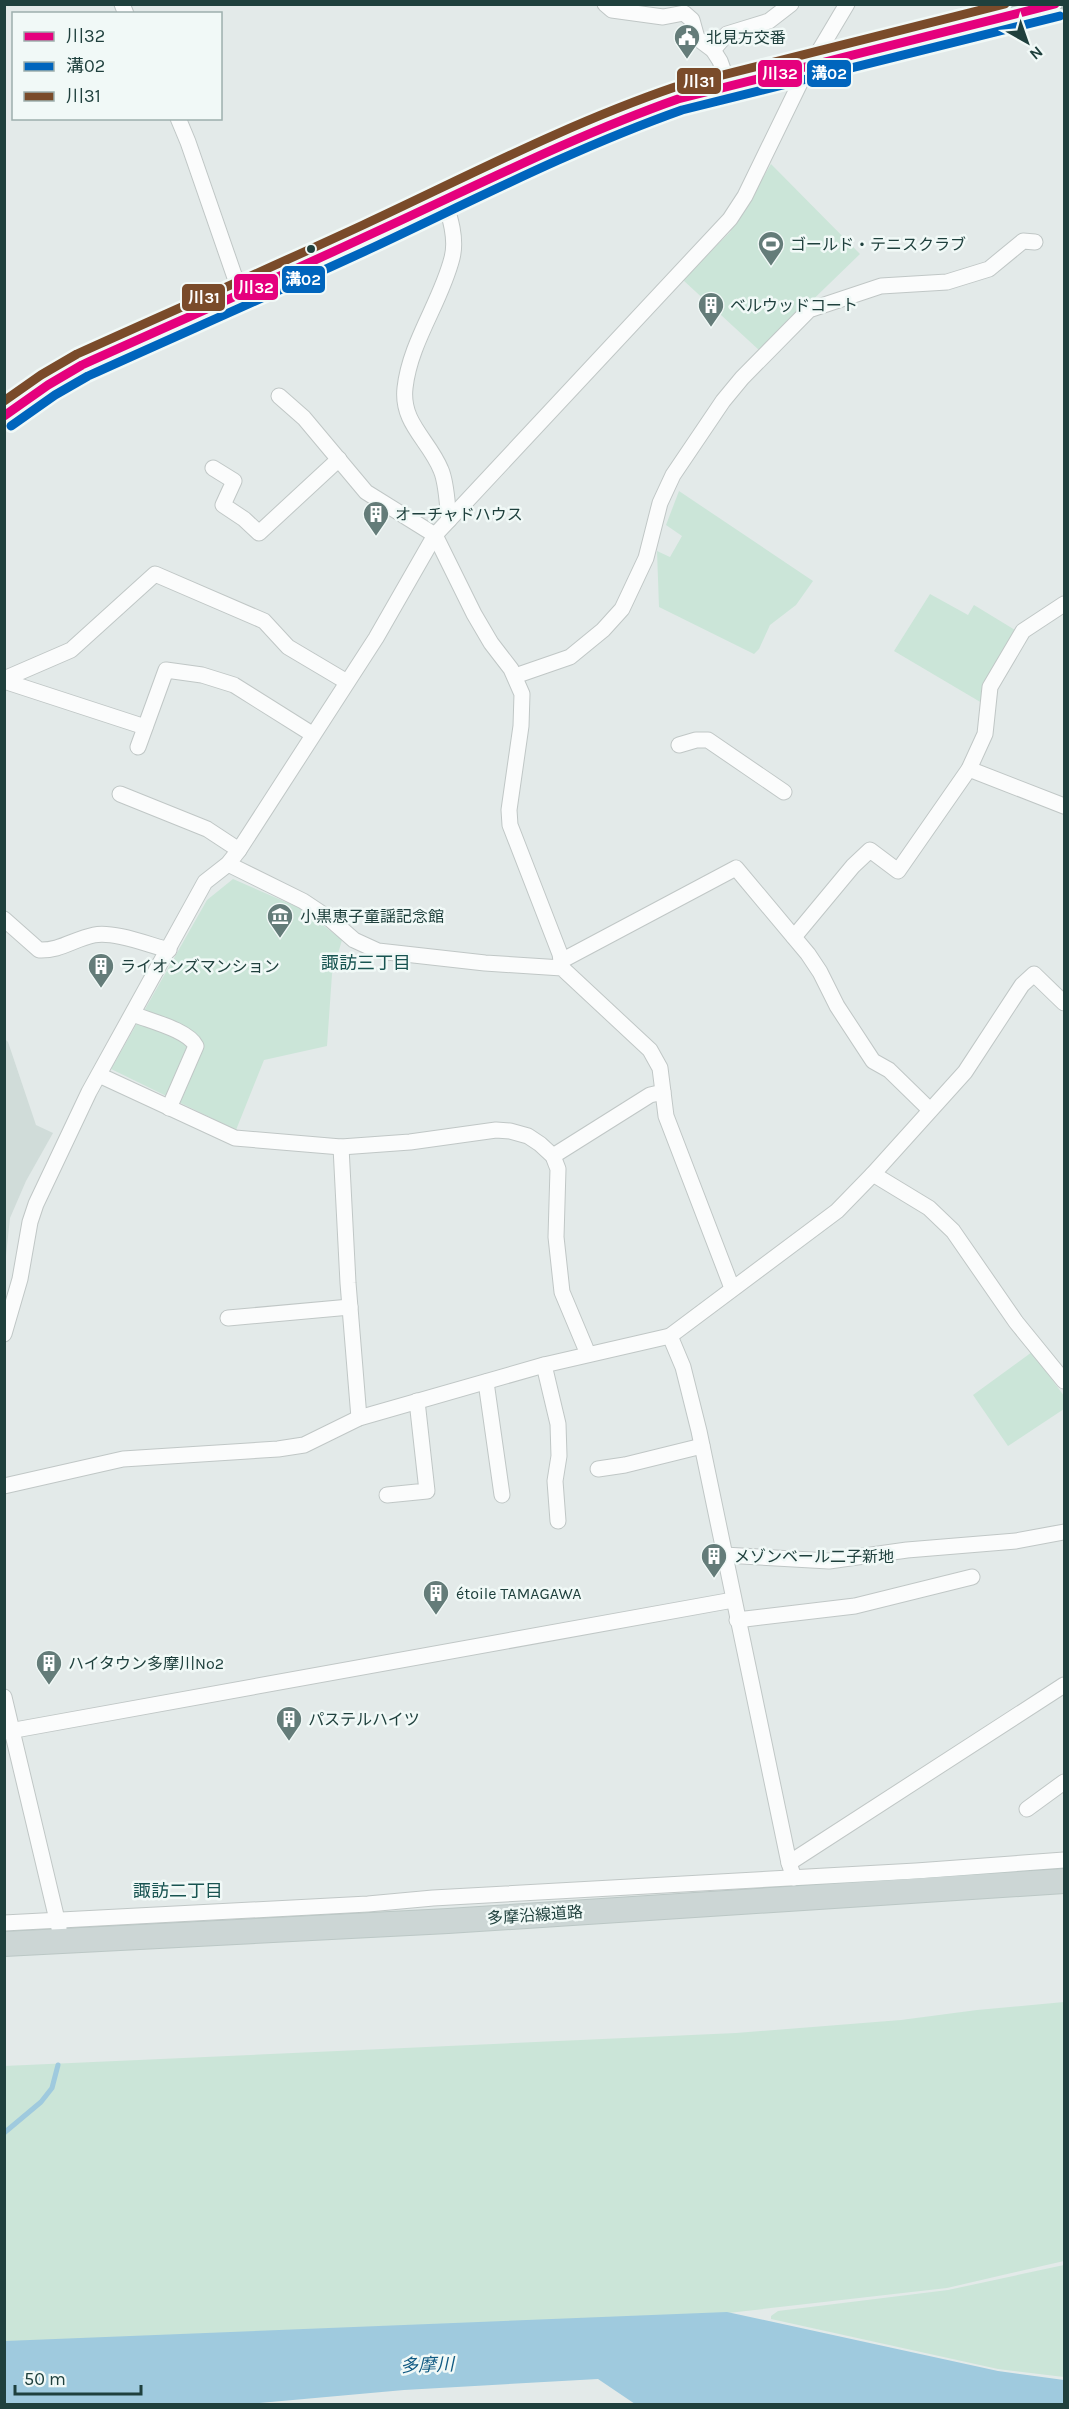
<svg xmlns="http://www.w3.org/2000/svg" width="1069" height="2409" font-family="Karla,'Noto Sans JP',sans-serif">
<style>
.built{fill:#d0dcd9}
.green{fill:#cbe5d8}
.water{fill:#9fcade}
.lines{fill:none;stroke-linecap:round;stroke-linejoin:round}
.stream{stroke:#9fcade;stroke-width:5}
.street-casing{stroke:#c0c7c6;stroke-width:17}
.primary-casing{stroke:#bbc7c5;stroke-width:26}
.highway-casing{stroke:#bbc7c5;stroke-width:29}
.street{stroke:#fbfcfc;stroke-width:15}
.primary{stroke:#ccd6d5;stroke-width:24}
.highway{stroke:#b9c4c3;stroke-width:27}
.bus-1-casing{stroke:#f1f9f7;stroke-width:14}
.bus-2-casing{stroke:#f1f9f7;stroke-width:14}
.bus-3-casing{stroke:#f1f9f7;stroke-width:14}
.bus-1{stroke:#e5007d;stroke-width:9}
.bus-2{stroke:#0065bd;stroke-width:9}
.bus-3{stroke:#7a4b2a;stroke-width:9}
.bus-dot{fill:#1f403d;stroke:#f1f9f7;stroke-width:2}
.labels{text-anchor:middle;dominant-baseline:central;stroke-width:5;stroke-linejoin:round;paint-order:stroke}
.poi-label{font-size:16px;fill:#1f403d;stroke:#f1f9f7;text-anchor:start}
.street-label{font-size:16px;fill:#1f403d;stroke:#f1f9f7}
.neighbourhood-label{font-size:18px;fill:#185451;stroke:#f1f9f7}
.water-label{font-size:18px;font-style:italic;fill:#115b83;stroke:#f1f9f7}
.line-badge{stroke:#f1f9f7;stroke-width:2}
.badge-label{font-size:16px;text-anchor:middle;font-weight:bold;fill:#fff}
</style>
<rect width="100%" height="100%" fill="#e3eae9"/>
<path class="built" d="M5 1039 8 1042 36 1125 53 1133 26 1181 10 1218 5 1265Z"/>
<g class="green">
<path d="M771 164 860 254 760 351 683 280 730 232Z"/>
<path d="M679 491 813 581 796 605 770 625 759 649 754 654 659 607 657 551 670 557 682 536 666 525Z"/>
<path d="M930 594 968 615 974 605 1015 630 984 684 982 703 894 651Z"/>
<path d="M233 879 302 909 342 940 332 974 327 1046 264 1060 236 1130 111 1069 207 900Z"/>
<path d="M1032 1352 1064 1396V1409L1008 1446 973 1395Z"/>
<path d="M1064 2002V2261L947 2288 728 2313 5 2342 4 2066 736 2033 901 2020 977 2010Z"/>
<path d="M1064 2265V2377L998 2369 771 2319V2316L778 2311 948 2290Z"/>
</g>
<path class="water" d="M727 2312 998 2371 1064 2380V2404H635L598 2379 404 2390 247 2404H5V2341Z"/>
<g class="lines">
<path class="stream" d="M4 2133 41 2102 52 2088 58 2065"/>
<g class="street-casing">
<g id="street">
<path d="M122 4 126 14"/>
<path d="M605 4 612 10 663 17 684 13 692 20 697 38 713 50 720 61 729 86"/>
<path d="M713 50 727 34 769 21 791 4"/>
<path d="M178 118 188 142 241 295"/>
<path d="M444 199C450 217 457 239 452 258 441 302 410 342 405 388 401 423 429 440 441 470 447 484 447 505 449 520"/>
<path d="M279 396 304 418 366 492 435 535 474 614 491 643 511 669 522 694 521 726 509 810 510 825 560 954 562 968"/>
<path d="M213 468 234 481 223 505 244 519 259 533 339 459"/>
<path d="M515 676 570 657 603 630 622 609 646 558 660 503 673 475 723 401 742 378 809 310 881 286 947 282 989 269 1023 241 1035 242"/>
<path d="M4 679 71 650 155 574 264 621 288 647 347 682"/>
<path d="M4 681 145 727"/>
<path d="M679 745 696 740H708L784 792"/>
<path d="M138 747 166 670 202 675 234 685 312 734"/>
<path d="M969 769 1064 806"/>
<path d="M120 794 207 829 239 850"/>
<path d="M228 864 303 901 330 919 354 940 378 951 485 963 562 968 650 1050 660 1068 666 1116 732 1288"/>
<path d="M4 919 39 950C60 951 74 939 94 935 114 931 149 945 169 950"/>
<path d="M794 937 853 866 870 850 898 871 969 769 985 734 990 687 1023 631 1064 604"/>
<path d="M561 961 736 868 808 954 820 972 837 1006 873 1061 889 1070 930 1110"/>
<path d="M133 1014C150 1021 188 1030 196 1046L169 1108"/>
<path d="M99 1075 235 1138 341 1147 410 1142 496 1130 510 1131 528 1136 540 1144 553 1156 558 1169 556 1237 562 1292 588 1354"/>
<path d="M341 1147 348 1283 359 1418"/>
<path d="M553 1156 650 1095 663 1092"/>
<path d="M873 1174 929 1208 953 1231 1016 1322 1064 1381"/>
<path d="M228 1318 350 1307"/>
<path d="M4 1334 20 1279 30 1222 36 1204 89 1092 205 882 228 864 239 850 376 638 435 535 730 219 745 196 800 83 847 4"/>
<path d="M670 1336 683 1367 699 1431 789 1863 794 1878"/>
<path d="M544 1365 558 1424 559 1456 555 1481 558 1521"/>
<path d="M486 1382 502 1495"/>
<path d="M598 1469 625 1465 702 1446"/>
<path d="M4 1486 123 1459 278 1449 304 1445 359 1418 544 1365 670 1336 837 1211 873 1174 965 1072 1022 985 1034 974 1064 1003"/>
<path d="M387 1495 427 1491 417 1401"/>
<path d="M724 1555 829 1561 907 1550 1016 1541 1064 1532"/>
<path d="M737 1620 855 1606 972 1577"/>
<path d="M4 1697 59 1928"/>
<path d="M4 1732 733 1600"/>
<path d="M1027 1809 1064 1782"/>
<path d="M789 1863 1064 1685"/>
<path d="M4 1923 368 1904 433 1898 916 1871 1064 1860"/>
</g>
</g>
<g class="primary-casing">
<path id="primary" d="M4 1944 448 1921 1064 1881"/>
</g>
<g class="highway-casing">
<path id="highway" d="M4 416 48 385 82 365 368 236 535 156 627 117 678 99 813 64 1057 4"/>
</g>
<use href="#street" class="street"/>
<use href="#primary" class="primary"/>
<use href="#highway" class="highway"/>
<g class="bus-1-casing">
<path id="bus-1" d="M4 416 48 385 82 365C177 322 273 280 367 236 470 189 571 137 678 99L1055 4"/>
</g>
<g class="bus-2-casing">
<path id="bus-2" d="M11 426 55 395 88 376C183 333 279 291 374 247 476 199 575 148 682 110L1060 16"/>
</g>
<g class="bus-3-casing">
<path id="bus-3" d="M4 401 41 375 77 354C172 311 268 269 363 225 466 177 567 124 675 87L1005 4"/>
</g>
<use href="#bus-1" class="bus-1"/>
<use href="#bus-2" class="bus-2"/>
<use href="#bus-3" class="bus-3"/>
</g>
<defs>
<g id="civic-pin" transform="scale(1.35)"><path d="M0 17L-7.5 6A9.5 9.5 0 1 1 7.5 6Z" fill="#647c79" stroke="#f1f9f7"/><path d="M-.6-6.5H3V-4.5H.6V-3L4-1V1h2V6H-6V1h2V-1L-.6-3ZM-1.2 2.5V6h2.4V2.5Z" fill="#fff"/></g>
<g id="stadium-pin" transform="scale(1.35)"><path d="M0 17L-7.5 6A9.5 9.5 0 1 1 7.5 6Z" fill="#647c79" stroke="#f1f9f7"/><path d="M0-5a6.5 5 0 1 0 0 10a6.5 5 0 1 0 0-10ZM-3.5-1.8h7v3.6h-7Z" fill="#fff"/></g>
<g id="building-pin" transform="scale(1.35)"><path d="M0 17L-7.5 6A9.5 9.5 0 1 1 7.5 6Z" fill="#647c79" stroke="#f1f9f7"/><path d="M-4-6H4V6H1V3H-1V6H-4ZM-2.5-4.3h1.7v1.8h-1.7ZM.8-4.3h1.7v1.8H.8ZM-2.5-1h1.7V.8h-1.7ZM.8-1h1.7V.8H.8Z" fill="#fff"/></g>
<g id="museum-pin" transform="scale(1.35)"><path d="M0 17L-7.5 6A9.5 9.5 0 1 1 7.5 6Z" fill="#647c79" stroke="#f1f9f7"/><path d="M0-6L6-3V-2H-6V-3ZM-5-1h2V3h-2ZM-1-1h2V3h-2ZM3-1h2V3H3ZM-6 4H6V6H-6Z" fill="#fff"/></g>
</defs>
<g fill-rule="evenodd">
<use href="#civic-pin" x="687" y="37"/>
<use href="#stadium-pin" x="771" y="244"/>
<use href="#building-pin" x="711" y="305"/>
<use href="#building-pin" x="376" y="514"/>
<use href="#museum-pin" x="280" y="916"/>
<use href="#building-pin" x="101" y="966"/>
<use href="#building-pin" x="714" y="1556"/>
<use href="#building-pin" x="436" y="1593"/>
<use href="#building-pin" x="49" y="1663"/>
<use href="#building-pin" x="289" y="1719"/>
</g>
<circle class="bus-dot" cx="311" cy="249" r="5"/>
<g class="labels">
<g class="poi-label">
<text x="706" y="37">北見方交番</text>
<text x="790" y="244">ゴールド・テニスクラブ</text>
<text x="730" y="305">ベルウッドコート</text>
<text x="395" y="514">オーチャドハウス</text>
<text x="300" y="916">小黒恵子童謡記念館</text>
<text x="120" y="966">ライオンズマンション</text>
<text x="734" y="1556">メゾンベール二子新地</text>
<text x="456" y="1593">étoile TAMAGAWA</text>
<text x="68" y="1663">ハイタウン多摩川No2</text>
<text x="308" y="1719">パステルハイツ</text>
</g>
<g class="street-label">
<text transform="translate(535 1915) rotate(-4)">多摩沿線道路</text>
</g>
<g class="neighbourhood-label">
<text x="366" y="963">諏訪三丁目</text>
<text x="178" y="1891">諏訪二丁目</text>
</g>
<g class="water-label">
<text transform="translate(427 2365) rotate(-2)">多摩川</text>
</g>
</g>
<g class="line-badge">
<rect x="757" y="59" width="46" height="29" rx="6" fill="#e5007d"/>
<rect x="806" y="59" width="46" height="29" rx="6" fill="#0065bd"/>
<rect x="676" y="67" width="46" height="28" rx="6" fill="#7a4b2a"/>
<rect x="281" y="265" width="45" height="29" rx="6" fill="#0065bd"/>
<rect x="233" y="273" width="46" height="28" rx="6" fill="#e5007d"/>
<rect x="181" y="283" width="45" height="29" rx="6" fill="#7a4b2a"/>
</g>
<g class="badge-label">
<text x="780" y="79">川32</text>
<text x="829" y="79">溝02</text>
<text x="699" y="87">川31</text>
<text x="303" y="285">溝02</text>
<text x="256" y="293">川32</text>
<text x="204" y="303">川31</text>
</g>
<rect width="1069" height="2409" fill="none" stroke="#1f403d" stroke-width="12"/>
<rect x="12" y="12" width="210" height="108" fill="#f1f9f7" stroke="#9dafad" stroke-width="1.5"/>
<rect x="24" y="32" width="30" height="9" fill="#e5007d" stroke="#9dafad" stroke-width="1.5"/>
<text x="66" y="42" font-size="18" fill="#1f403d">川32</text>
<rect x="24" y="62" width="30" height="9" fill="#0065bd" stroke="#9dafad" stroke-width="1.5"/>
<text x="66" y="72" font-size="18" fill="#1f403d">溝02</text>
<rect x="24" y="92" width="30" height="9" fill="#7a4b2a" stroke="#9dafad" stroke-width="1.5"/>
<text x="66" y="102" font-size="18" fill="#1f403d">川31</text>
<g transform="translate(1027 42) rotate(140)" stroke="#f1f9f7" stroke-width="4.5" paint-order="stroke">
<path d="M0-4.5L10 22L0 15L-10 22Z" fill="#1f403d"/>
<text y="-9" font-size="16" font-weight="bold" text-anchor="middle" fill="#1f403d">N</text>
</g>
<path d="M15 2385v9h126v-9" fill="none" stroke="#1f403d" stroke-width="3"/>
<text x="24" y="2385" font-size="18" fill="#1f403d" stroke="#f1f9f7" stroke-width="4.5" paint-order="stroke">50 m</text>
</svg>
